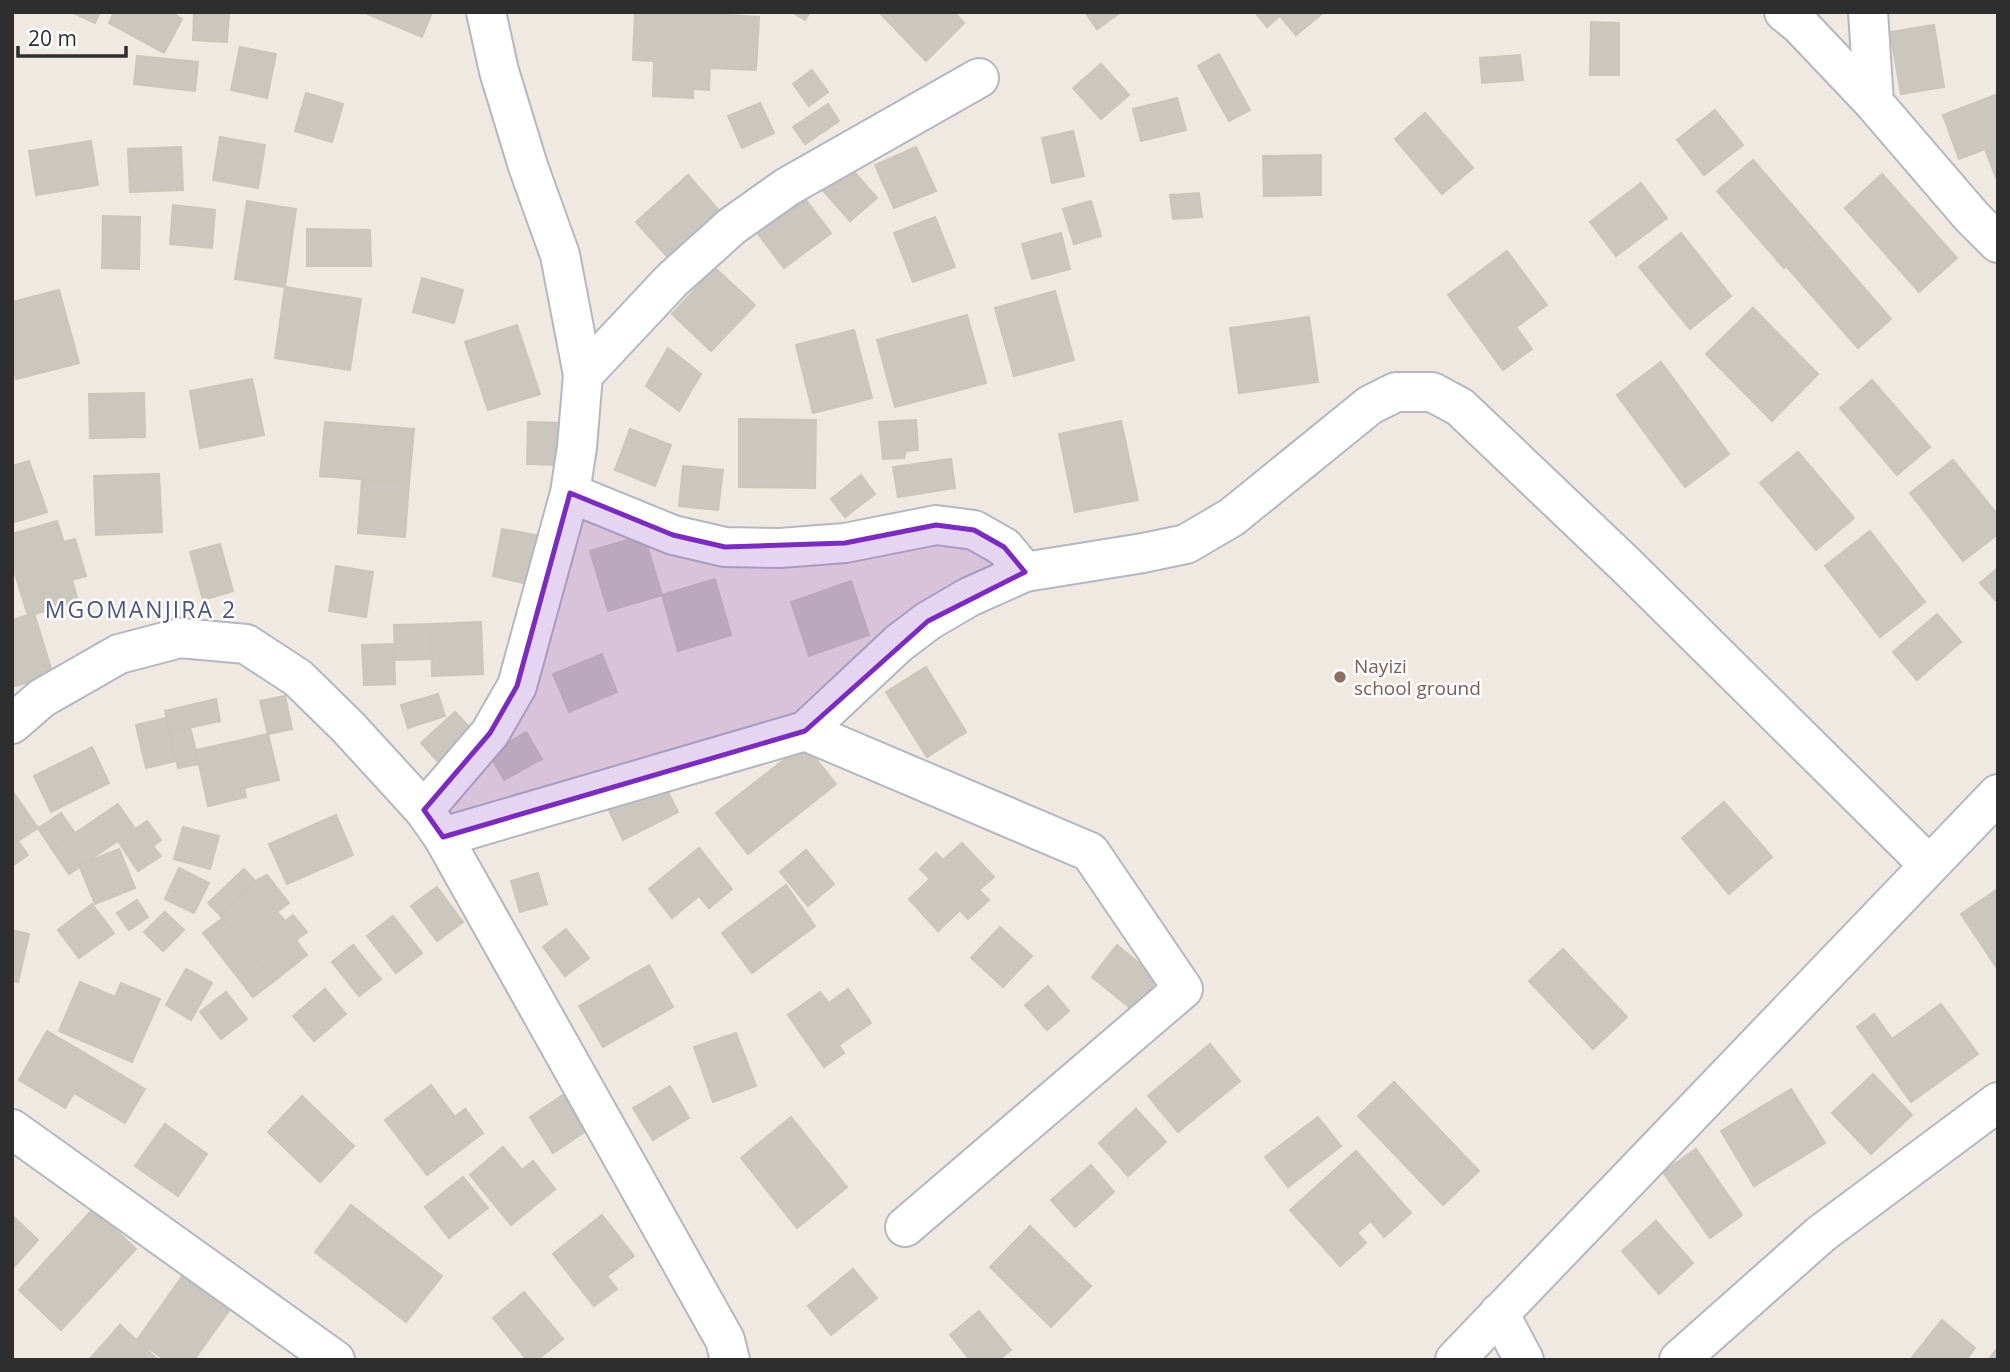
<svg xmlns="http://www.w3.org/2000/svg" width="2010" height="1372" font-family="'Open Sans',sans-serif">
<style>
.building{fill:#cbc7bf;stroke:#cbc5ba;stroke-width:2}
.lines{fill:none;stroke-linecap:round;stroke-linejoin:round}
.street-casing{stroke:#b4b7c1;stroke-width:42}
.street{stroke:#fff;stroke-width:38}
.marked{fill:#7b2cbf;fill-opacity:0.2;stroke:#7b2cbf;stroke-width:5;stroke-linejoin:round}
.education-dot{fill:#8d6e63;stroke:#fff;stroke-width:2.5}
.labels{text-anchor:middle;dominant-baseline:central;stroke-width:5;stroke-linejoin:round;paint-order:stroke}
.education-label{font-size:19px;fill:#785e54;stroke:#fff;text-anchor:start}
.quarter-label{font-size:23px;letter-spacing:2px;fill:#4d5680;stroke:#fff}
</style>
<rect width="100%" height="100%" fill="#efe9e1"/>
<g class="building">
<path d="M71 12H100L95 23Z"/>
<path d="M114 12H171L182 19 164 53 109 23Z"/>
<path d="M194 12 229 13 227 42 193 40Z"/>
<path d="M363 12H432L422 37Z"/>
<path d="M635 12H681L759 17 756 70 710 68 709 90 693 89V98L653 96 654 61 633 60Z"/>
<path d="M792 12H810L805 20Z"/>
<path d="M879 12H954L964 23 926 61Z"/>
<path d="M1085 12H1121L1097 29Z"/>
<path d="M1255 12H1324L1296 35 1280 16 1267 27Z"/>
<path d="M1591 22 1619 23V75H1590Z"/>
<path d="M1934 25 1944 87 1901 94 1890 32Z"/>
<path d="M240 47 276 54 267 98 231 90Z"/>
<path d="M1219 54 1250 110 1229 121 1198 66Z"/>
<path d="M1520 55 1523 80 1482 83 1480 58Z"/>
<path d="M137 56 198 62 195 91 134 84Z"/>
<path d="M1101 64 1129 95 1101 119 1073 88Z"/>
<path d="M812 70 828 92 809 106 793 84Z"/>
<path d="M306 93 343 104 332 142 295 131Z"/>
<path d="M1998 94V183L1985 149 1959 159 1943 115Z"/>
<path d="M1177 98 1186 130 1141 141 1133 109Z"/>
<path d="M760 103 774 133 742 148 728 116Z"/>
<path d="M828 104 839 121 805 144 793 127Z"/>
<path d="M1715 110 1743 145 1704 175 1677 140Z"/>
<path d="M1425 113 1473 168 1442 194 1395 139Z"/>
<path d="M1073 131 1084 176 1052 183 1042 138Z"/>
<path d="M220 137 265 145 258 188 213 180Z"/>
<path d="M91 141 98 185 36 195 29 151Z"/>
<path d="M181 147 183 190 130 192 128 149Z"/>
<path d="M916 147 936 191 894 208 875 165Z"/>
<path d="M1321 155V195L1264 196 1263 156Z"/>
<path d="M1753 160 1820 237 1784 268 1717 191Z"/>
<path d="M848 165 877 198 850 221 821 188Z"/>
<path d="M1882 174 1957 258 1919 292 1845 208Z"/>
<path d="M688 175 722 214 671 261 636 222Z"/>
<path d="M1641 183 1667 218 1616 256 1590 222Z"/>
<path d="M799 191 831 233 784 268 752 226Z"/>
<path d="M1199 193 1202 217 1173 219 1170 195Z"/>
<path d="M247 201 296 209 285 287 235 279Z"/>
<path d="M1091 201 1101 236 1074 244 1063 209Z"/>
<path d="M173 205 215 210 212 248 170 244Z"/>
<path d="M103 216 140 217 139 269 102 268Z"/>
<path d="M935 217 955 267 913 282 894 233Z"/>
<path d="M307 229 370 230 371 266H307Z"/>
<path d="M1061 233 1070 269 1032 279 1022 244Z"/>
<path d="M1681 233 1731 296 1690 329 1639 267Z"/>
<path d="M1820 237 1891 319 1858 348 1786 266Z"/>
<path d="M1507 251 1547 305 1516 327 1532 349 1503 370 1448 295Z"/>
<path d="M715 268 755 305 711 351 672 314Z"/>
<path d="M422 278 463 290 454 323 413 312Z"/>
<path d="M285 287 361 299 350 370 275 358Z"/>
<path d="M59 290 79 363 16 379 12 366V302Z"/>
<path d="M1055 291 1074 360 1014 376 995 308Z"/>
<path d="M1753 308 1818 374 1772 421 1706 354Z"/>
<path d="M967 315 986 383 895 407 877 340Z"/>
<path d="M1309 317 1318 382 1239 393 1230 328Z"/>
<path d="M517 325 540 394 488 410 465 342Z"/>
<path d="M854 330 872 398 813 413 796 345Z"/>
<path d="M668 348 701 374 679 411 646 386Z"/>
<path d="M1661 362 1729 454 1685 487 1617 395Z"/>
<path d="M252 379 264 435 200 448 190 391Z"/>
<path d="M1872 380 1930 447 1897 475 1840 408Z"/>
<path d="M144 393 145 437 90 438 89 394Z"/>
<path d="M739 419 816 420 815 488 739 487Z"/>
<path d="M916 420 918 450 906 451 904 458 883 459 879 422Z"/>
<path d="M1121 421 1138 500 1075 512 1059 434Z"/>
<path d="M325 422 414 429 409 483 320 476Z"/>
<path d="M528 422 564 423 562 465 527 464Z"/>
<path d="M630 429 671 445 655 486 615 470Z"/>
<path d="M1798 452 1854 518 1816 550 1760 483Z"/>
<path d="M951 459 955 488 898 497 893 467Z"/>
<path d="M1953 460 1998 515V534L1963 561 1910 493Z"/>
<path d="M29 461 47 512 12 523V466Z"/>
<path d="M683 466 723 470 718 510 679 506Z"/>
<path d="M159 474 162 532 96 535 94 476Z"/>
<path d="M861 475 875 494 845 517 831 499Z"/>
<path d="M362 480 409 483 405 537 358 533Z"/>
<path d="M57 521 64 542 75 539 86 576 72 580 78 601 28 616 12 564V534Z"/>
<path d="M502 529 541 536 531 585 493 576Z"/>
<path d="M1870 531 1925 602 1880 637 1825 566Z"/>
<path d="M644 535 662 595 608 611 590 551Z"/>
<path d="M220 544 233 591 203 600 190 552Z"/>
<path d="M336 566 373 572 366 617 329 611Z"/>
<path d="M1998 568V603L1980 583Z"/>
<path d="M715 579 731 635 678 651 662 595Z"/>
<path d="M851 581 869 635 809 656 791 602Z"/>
<path d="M34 613 53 675 12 687V620Z"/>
<path d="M1937 614 1961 642 1917 680 1893 652Z"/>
<path d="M481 622 483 674 432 676 431 624Z"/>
<path d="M431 624V659L395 660 394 625Z"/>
<path d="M394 644 395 684 364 685 362 645Z"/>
<path d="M602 654 617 692 569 712 553 674Z"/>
<path d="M926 667 966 732 927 757 886 692Z"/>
<path d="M438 694 445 716 408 728 401 705Z"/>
<path d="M285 696 292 729 268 734 260 701Z"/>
<path d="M216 699 220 721 170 732 165 711Z"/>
<path d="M455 712 477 735 443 767 421 743Z"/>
<path d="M166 718 176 761 146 768 136 725Z"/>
<path d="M190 727 199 764 178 768 170 732Z"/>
<path d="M526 732 542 759 504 780 489 754Z"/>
<path d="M268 734 279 780 244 788 246 797 208 806 196 750Z"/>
<path d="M804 744 836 784 748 854 716 813Z"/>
<path d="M92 747 109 783 51 812 34 776Z"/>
<path d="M660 776 678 812 623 840 606 804Z"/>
<path d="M13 792 38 828 18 841 28 855 12 866Z"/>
<path d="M1724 802 1772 857 1729 894 1682 838Z"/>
<path d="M118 804 135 829 69 874 52 849Z"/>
<path d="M61 813 75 833 52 849 38 828Z"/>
<path d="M336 815 353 855 287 884 269 844Z"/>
<path d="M147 821 161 840 153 846 161 856 138 871 118 841Z"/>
<path d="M183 827 219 836 210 869 174 859Z"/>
<path d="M962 843 994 877 979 890 989 900 968 919 960 910 938 931 909 899 930 879 920 869 936 853 943 860Z"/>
<path d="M699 848 732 889 709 908 699 896 672 918 649 889Z"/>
<path d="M119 849 135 888 95 904 79 865Z"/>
<path d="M806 850 834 884 808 906 780 872Z"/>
<path d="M179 868 209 883 194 913 165 899Z"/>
<path d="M244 869 255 881 220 915 208 903Z"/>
<path d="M538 873 547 904 520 912 511 881Z"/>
<path d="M267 875 289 903 277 912 285 921 293 915 307 932 296 940 307 955 274 981 220 915 255 881Z"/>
<path d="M786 885 815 926 752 973 722 933Z"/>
<path d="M437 887 463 922 437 941 411 906Z"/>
<path d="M1998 889V970L1961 914Z"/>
<path d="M137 900 148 917 129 930 117 913Z"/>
<path d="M92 904 114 933 79 958 58 930Z"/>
<path d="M165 912 184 930 163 951 144 932Z"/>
<path d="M393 916 422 953 396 973 367 936Z"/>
<path d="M223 918 274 981 253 997 203 933Z"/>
<path d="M1000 927 1032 956 1003 987 971 958Z"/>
<path d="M566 929 589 958 565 976 543 947Z"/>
<path d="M12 930 29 934 18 982 12 981Z"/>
<path d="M353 945 381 979 359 996 332 962Z"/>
<path d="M1117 945 1158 979 1133 1010 1092 977Z"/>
<path d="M1563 949 1627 1017 1593 1049 1529 981Z"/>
<path d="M649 965 673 1007 603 1047 579 1006Z"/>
<path d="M186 969 212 983 191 1020 166 1005Z"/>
<path d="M80 982 115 997 121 983 160 999 132 1062 59 1031Z"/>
<path d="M1048 986 1069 1011 1047 1030 1025 1005Z"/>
<path d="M325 989 346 1014 314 1041 293 1016Z"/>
<path d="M848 989 871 1023 839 1045 844 1053 824 1067 788 1015 820 992 829 1003Z"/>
<path d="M226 992 247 1019 221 1039 200 1012Z"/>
<path d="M1941 1004 1978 1054 1911 1102 1857 1027 1874 1014 1892 1039Z"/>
<path d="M47 1031 95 1059 65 1108 19 1080Z"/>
<path d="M736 1033 756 1086 713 1102 694 1047Z"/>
<path d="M1210 1044 1240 1081 1178 1132 1148 1096Z"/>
<path d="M95 1059 145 1089 125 1123 74 1093Z"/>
<path d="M1873 1074 1912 1115 1871 1154 1832 1113Z"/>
<path d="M1394 1082 1479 1171 1443 1205 1358 1116Z"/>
<path d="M431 1085 455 1117 465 1109 483 1133 427 1175 385 1120Z"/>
<path d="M670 1086 689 1118 653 1140 633 1108Z"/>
<path d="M1791 1089 1825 1143 1754 1186 1721 1131Z"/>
<path d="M563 1095 586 1131 553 1153 530 1117Z"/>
<path d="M302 1096 354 1146 320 1182 268 1132Z"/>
<path d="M1136 1109 1166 1142 1128 1176 1099 1143Z"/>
<path d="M791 1117 847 1187 797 1228 741 1158Z"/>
<path d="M1318 1117 1341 1146 1288 1187 1265 1157Z"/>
<path d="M165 1124 207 1154 178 1196 135 1166Z"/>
<path d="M503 1147 522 1170 533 1161 555 1189 511 1225 470 1175Z"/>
<path d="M1696 1149 1742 1215 1710 1238 1663 1172Z"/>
<path d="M1356 1151 1411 1213 1384 1237 1371 1221 1357 1233 1366 1243 1340 1266 1290 1210Z"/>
<path d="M1091 1165 1114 1192 1075 1227 1051 1200Z"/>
<path d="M463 1177 488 1208 449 1238 425 1207Z"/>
<path d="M351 1205 442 1276 406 1322 315 1252Z"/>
<path d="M93 1209 136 1249 61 1330 19 1290Z"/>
<path d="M12 1215 38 1240 12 1269Z"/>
<path d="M602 1215 634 1256 607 1276 617 1289 594 1306 553 1254Z"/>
<path d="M1656 1221 1693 1263 1659 1294 1622 1251Z"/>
<path d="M1030 1226 1091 1286 1051 1327 990 1267Z"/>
<path d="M853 1269 877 1298 831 1335 808 1306Z"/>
<path d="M184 1274 231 1308 194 1360H165L137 1340Z"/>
<path d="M524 1292 563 1339 537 1360H527L493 1318Z"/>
<path d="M979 1311 1011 1350 998 1360H970L950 1335Z"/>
<path d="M1942 1320 1975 1348 1966 1360H1910Z"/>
<path d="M120 1325 158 1360H89Z"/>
<path d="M1998 1348V1360H1988Z"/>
</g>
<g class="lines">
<g class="street-casing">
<g id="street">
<path d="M1784 12 1800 25 1874 103"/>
<path d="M1868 12 1874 103 1972 217 1998 243"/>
<path d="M583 375 672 280 732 226 787 187 979 78"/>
<path d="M570 493 673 535 725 547 780 548 845 543 936 525 974 530 1004 547 1025 572"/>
<path d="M12 724 42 698 119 654 180 638 246 644 298 678 348 727 424 810 443 837 725 1340 730 1360"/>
<path d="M805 731 899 643 928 621 969 597 1025 572 1143 553 1186 544 1232 517 1370 405 1396 392H1432L1460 407 1626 565 1929 865"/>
<path d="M424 810 490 733 517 686 570 493 577 447 583 375 560 255 528 166 499 71 486 12"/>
<path d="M443 837 805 731 1090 852 1183 989 905 1227"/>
<path d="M12 1129 335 1360"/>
<path d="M1499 1313 1524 1360"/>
<path d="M1455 1360 1998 794"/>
<path d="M1679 1360 1821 1234 1998 1102"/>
</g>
</g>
<use href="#street" class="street"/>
</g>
<path class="marked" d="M570 493 673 535 725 547 845 543 936 525 974 530 1004 547 1025 572 928 621 805 731 443 837 424 810 490 733 517 686Z"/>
<circle class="education-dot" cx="1340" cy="677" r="7"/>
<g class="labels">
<g class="education-label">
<text x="1354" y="666">Nayizi<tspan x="1354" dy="22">school ground</tspan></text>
</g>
<g class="quarter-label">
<text x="141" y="609">MGOMANJIRA 2</text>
</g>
</g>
<rect width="2010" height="1372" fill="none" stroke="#2e2e2e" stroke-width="28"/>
<path d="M18 46v10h108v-10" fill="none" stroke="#2e2e2e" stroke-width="3.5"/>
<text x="28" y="46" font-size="21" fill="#2e2e2e" stroke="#ffffff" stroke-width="5" paint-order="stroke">20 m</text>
</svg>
